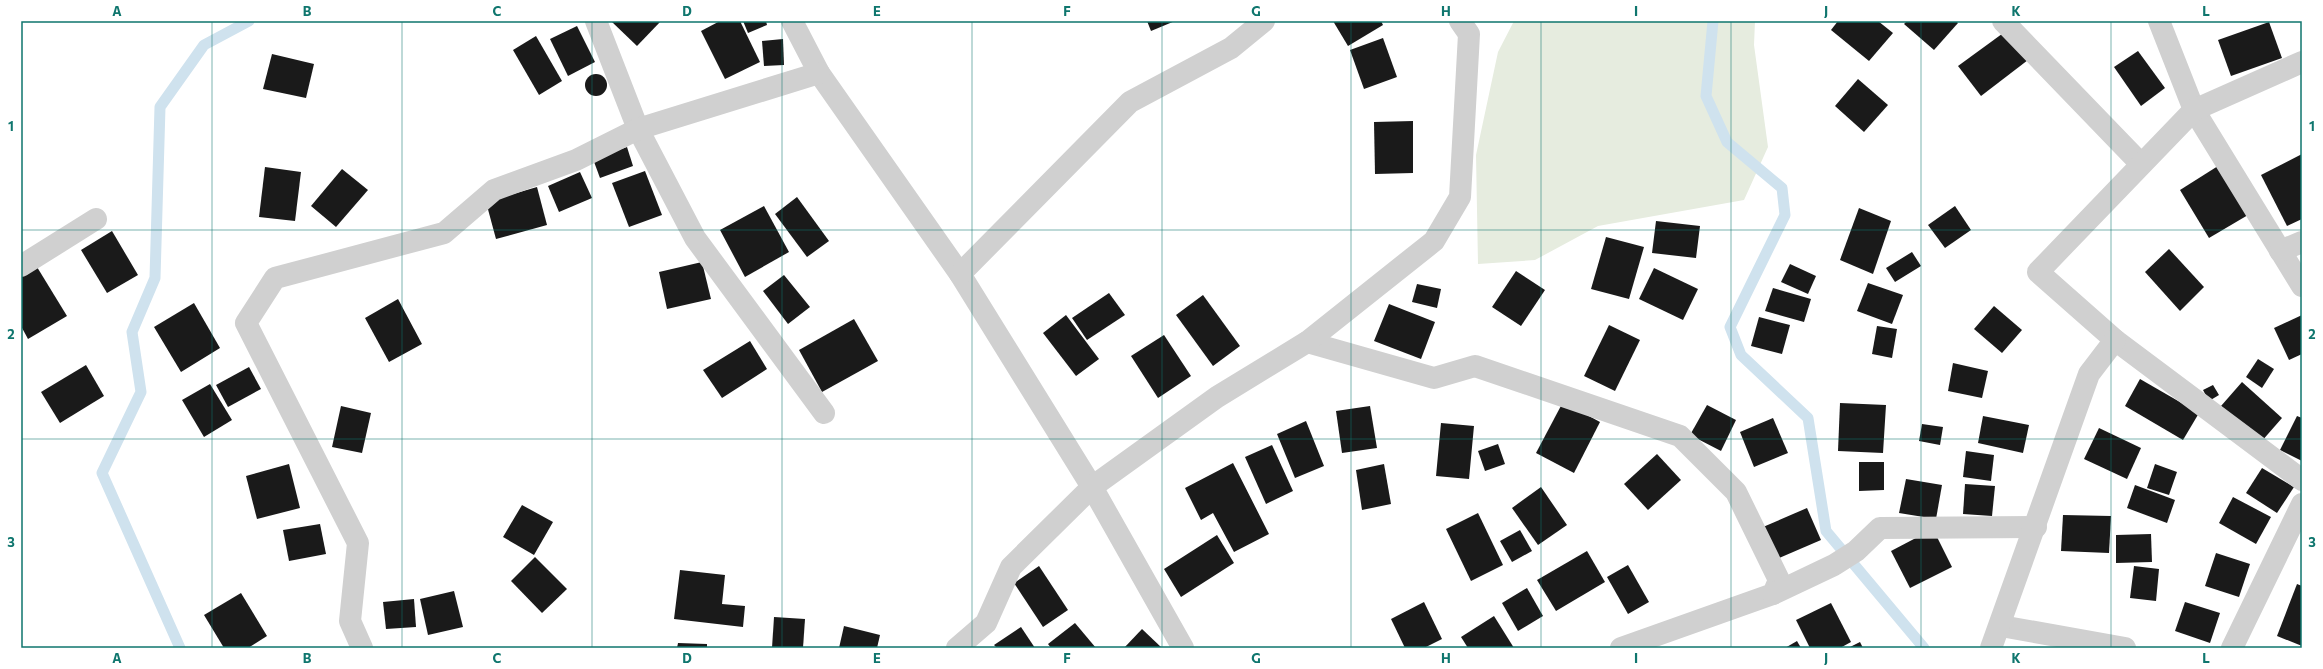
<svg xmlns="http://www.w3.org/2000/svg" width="2323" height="669" font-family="Commissioner,sans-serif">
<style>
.green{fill:#e6ecdf}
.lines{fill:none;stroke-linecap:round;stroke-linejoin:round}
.stream{stroke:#cfe2ee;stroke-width:11}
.building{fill:#1a1a1a}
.minor{stroke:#d0d0d0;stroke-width:22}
.grid{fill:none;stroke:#0f766e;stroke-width:1;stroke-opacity:0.55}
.neatline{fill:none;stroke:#0f766e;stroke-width:1.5}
.grid-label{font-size:13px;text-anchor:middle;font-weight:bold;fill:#0f766e}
</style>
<rect width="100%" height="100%" fill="#fff"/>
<path class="green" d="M1514 21H1755L1754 45 1768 147 1744 200 1598 226 1535 260 1478 264 1476 155 1498 52Z"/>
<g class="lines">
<g class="stream">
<path d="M1713 21 1706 96 1727 142 1782 188 1785 215 1730 327 1741 355 1808 418 1826 531 1924 648"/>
<path d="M180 648 102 473 141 392 132 332 155 278 160 107 204 45 249 21"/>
</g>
</g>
<g class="building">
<path d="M613 21H661L637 46 612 22Z"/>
<path d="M720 21H740L760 62 725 79 701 31Z"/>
<path d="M743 21H766L767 25 748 33Z"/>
<path d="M1147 21H1175L1151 31Z"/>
<path d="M1333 21H1381L1383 25 1348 46Z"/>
<path d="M1838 21H1878L1893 33 1869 61 1831 30Z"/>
<path d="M1907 21H1956L1958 23 1934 50 1904 24Z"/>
<path d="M2269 22 2282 58 2231 76 2218 40Z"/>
<path d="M577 26 595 62 568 76 550 39Z"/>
<path d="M2006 31 2028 60 1981 96 1958 66Z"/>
<path d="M536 36 562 81 539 95 513 50Z"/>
<path d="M1383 38 1397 77 1364 89 1350 50Z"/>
<path d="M783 39 784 65 764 66 762 41Z"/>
<path d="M2138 51 2165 88 2141 106 2114 67Z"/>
<path d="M272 54 314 64 306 98 263 89Z"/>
<circle cx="596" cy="85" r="11"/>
<path d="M1858 79 1888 105 1864 132 1835 106Z"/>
<path d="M1413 121V173L1375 174 1374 122Z"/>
<path d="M627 147 633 166 600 178 593 159Z"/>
<path d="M2302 154V219L2287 226 2261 175Z"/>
<path d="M2218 166 2248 215 2209 238 2180 190Z"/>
<path d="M265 167 301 172 295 221 259 217Z"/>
<path d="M342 169 368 190 336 227 311 206Z"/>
<path d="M645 171 662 215 629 227 612 183Z"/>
<path d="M580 172 592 198 559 212 548 186Z"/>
<path d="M537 187 547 225 496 239 486 202Z"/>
<path d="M797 197 829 241 807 257 775 214Z"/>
<path d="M764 206 789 252 745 277 720 230Z"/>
<path d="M1955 206 1971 230 1945 248 1928 225Z"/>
<path d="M1859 208 1891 221 1873 274 1840 260Z"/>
<path d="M1656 221 1700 226 1696 258 1652 253Z"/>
<path d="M112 231 138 275 107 293 81 250Z"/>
<path d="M1606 237 1644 247 1629 299 1591 289Z"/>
<path d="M2169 249 2204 287 2180 311 2145 272Z"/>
<path d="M1912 252 1921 266 1895 282 1886 268Z"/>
<path d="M702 262 711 299 667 309 659 272Z"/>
<path d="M1790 264 1816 276 1808 294 1781 282Z"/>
<path d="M37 267 67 316 28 339 21 326V277Z"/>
<path d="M1654 268 1698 289 1683 320 1639 299Z"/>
<path d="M1516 271 1545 290 1521 326 1492 307Z"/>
<path d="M784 275 810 307 788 324 763 291Z"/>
<path d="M1868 283 1903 295 1892 324 1857 311Z"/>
<path d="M1417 284 1441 289 1437 308 1412 302Z"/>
<path d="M1773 288 1811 299 1804 322 1765 311Z"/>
<path d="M1109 293 1125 315 1087 340 1072 318Z"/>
<path d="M1203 295 1240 346 1213 366 1176 315Z"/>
<path d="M398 299 422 344 389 362 365 318Z"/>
<path d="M194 303 220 348 181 372 154 327Z"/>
<path d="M1389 304 1435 322 1421 359 1374 341Z"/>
<path d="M1994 306 2022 330 2002 353 1974 329Z"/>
<path d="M1066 315 1099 359 1076 376 1043 333Z"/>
<path d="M2302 315V354L2289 360 2274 328Z"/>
<path d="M1759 317 1790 325 1782 354 1751 346Z"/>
<path d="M854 319 878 361 822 392 799 350Z"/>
<path d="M1609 325 1640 340 1615 391 1584 376Z"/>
<path d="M1877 326 1897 329 1892 358 1872 354Z"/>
<path d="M1164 335 1191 376 1158 398 1131 356Z"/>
<path d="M750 341 767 369 722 398 703 370Z"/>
<path d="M2258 359 2274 369 2262 388 2246 377Z"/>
<path d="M1953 363 1988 371 1982 398 1948 391Z"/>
<path d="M86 365 104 396 60 423 41 392Z"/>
<path d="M249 367 261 389 228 407 216 385Z"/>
<path d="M2140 379 2199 413 2183 440 2125 406Z"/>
<path d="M2242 382 2282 418 2261 442 2221 406Z"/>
<path d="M210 384 232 420 204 437 182 400Z"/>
<path d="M2213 385 2219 395 2209 401 2203 390Z"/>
<path d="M1563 402 1600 422 1574 473 1536 453Z"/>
<path d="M1840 403 1886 405 1883 453 1838 451Z"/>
<path d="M1707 405 1736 420 1721 451 1690 435Z"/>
<path d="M341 406 371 413 362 453 332 447Z"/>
<path d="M1370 406 1377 448 1342 453 1336 411Z"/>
<path d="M1983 416 2029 425 2023 453 1978 443Z"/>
<path d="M2297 416 2302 418V461L2280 450Z"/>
<path d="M1773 418 1788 453 1754 467 1740 432Z"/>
<path d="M1306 421 1324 466 1295 478 1277 434Z"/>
<path d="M1441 423 1474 426 1469 479 1436 476Z"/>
<path d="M1922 424 1943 427 1940 445 1919 441Z"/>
<path d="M2099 428 2141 448 2127 479 2084 459Z"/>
<path d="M1498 444 1505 464 1485 471 1478 451Z"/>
<path d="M1272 445 1293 491 1266 504 1245 457Z"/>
<path d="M1966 451 1994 455 1991 481 1963 477Z"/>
<path d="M1657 454 1681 480 1648 510 1624 484Z"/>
<path d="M1859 462H1884V490L1859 491Z"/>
<path d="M1233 463 1269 534 1234 552 1213 513 1201 520 1185 488Z"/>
<path d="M289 464 300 508 257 519 246 476Z"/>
<path d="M1384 464 1391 504 1362 510 1356 470Z"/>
<path d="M2155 464 2177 472 2169 495 2147 488Z"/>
<path d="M2262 468 2294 487 2277 513 2246 493Z"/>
<path d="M1906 479 1942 485 1936 519 1899 513Z"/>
<path d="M1965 484 1995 486 1992 516 1963 514Z"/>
<path d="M2135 485 2175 500 2167 523 2127 508Z"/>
<path d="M1541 487 1567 525 1538 545 1512 508Z"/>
<path d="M2233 497 2271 517 2256 544 2219 523Z"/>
<path d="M522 505 553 522 534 555 503 537Z"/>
<path d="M1807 508 1821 540 1777 559 1763 527Z"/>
<path d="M1478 513 1503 565 1471 581 1446 529Z"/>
<path d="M2063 515 2111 516 2109 553 2061 551Z"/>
<path d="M320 524 326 554 289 561 283 530Z"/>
<path d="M1933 529 1952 567 1910 588 1891 551Z"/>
<path d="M1520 530 1532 551 1512 562 1500 541Z"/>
<path d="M2151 534 2152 562 2116 563V535Z"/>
<path d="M1217 535 1234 563 1181 597 1164 569Z"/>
<path d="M1587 551 1605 582 1556 611 1537 580Z"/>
<path d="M2216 553 2250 564 2239 597 2205 586Z"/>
<path d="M535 557 567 589 542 613 511 581Z"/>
<path d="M1628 565 1649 602 1628 614 1607 577Z"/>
<path d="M1039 566 1068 610 1043 627 1014 583Z"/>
<path d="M2134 566 2159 569 2156 601 2130 598Z"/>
<path d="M680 570 725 575 722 604 745 606 743 627 674 619Z"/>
<path d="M2297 584 2302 586V646L2277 636Z"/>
<path d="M1527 588 1543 616 1518 631 1502 603Z"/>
<path d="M454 591 463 627 428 635 420 599Z"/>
<path d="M241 593 267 636 248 648H224L204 615Z"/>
<path d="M414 599 416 627 386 629 383 602Z"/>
<path d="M1424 602 1442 639 1424 648H1405L1391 619Z"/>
<path d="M2185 602 2220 613 2210 643 2175 631Z"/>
<path d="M1831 603 1851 642 1840 648H1810L1796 620Z"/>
<path d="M1494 616 1514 648H1468L1461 637Z"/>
<path d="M774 617 805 619 803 648H772Z"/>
<path d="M1075 623 1096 648H1051L1048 644Z"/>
<path d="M844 626 880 635 877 648H839Z"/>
<path d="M1021 627 1035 648H997L994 645Z"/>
<path d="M1142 629 1162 648H1124Z"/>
<path d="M1797 641 1801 648H1785Z"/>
<path d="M1860 642 1863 648H1848Z"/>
<path d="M678 643 707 644V648H677Z"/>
</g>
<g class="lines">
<g class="minor">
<path d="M596 21 638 129 695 238 824 413"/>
<path d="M792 21 819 73 960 274 1092 487 1183 648"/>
<path d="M2003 21 2141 164"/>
<path d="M2159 21 2194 110 2302 286"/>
<path d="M2302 62 2194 110 2038 272 2115 340 2302 480"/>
<path d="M2280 251 2302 242"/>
<path d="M21 266 96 219"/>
<path d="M960 274 1130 102 1231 48 1264 21"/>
<path d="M1307 342 1434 378 1475 366 1680 436 1736 492 1779 580 1773 594 1621 648"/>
<path d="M1773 594 1834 565 1856 551 1880 528 2036 527"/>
<path d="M2001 626 2125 648"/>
<path d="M362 648 350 621 358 543 246 323 275 278 444 233 494 190 576 160 638 129 819 73"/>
<path d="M957 648 986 623 1011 567 1092 487 1217 397 1307 342 1434 241 1460 197 1469 34 1460 21"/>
<path d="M1991 648 2089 374 2115 340"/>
<path d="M2232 648 2302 504"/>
</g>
</g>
<path class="grid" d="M212 21V648M402 21V648M592 21V648M782 21V648M972 21V648M1162 21V648M1351 21V648M1541 21V648M1731 21V648M1921 21V648M2111 21V648M21 230H2302M21 439H2302"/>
<rect width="2323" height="669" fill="none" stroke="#ffffff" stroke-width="44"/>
<rect x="22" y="22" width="2279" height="625" class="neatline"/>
<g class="grid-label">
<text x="117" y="16">A</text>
<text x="307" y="16">B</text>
<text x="497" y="16">C</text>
<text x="687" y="16">D</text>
<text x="877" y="16">E</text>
<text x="1067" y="16">F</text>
<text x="1256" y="16">G</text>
<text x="1446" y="16">H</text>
<text x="1636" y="16">I</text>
<text x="1826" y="16">J</text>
<text x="2016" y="16">K</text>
<text x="2206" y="16">L</text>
<text x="11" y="131">1</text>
<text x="2312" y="131">1</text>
<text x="11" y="339">2</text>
<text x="2312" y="339">2</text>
<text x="11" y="547">3</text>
<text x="2312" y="547">3</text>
<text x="117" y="663">A</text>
<text x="307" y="663">B</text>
<text x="497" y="663">C</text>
<text x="687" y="663">D</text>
<text x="877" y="663">E</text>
<text x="1067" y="663">F</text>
<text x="1256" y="663">G</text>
<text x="1446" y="663">H</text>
<text x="1636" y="663">I</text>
<text x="1826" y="663">J</text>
<text x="2016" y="663">K</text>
<text x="2206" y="663">L</text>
</g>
</svg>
